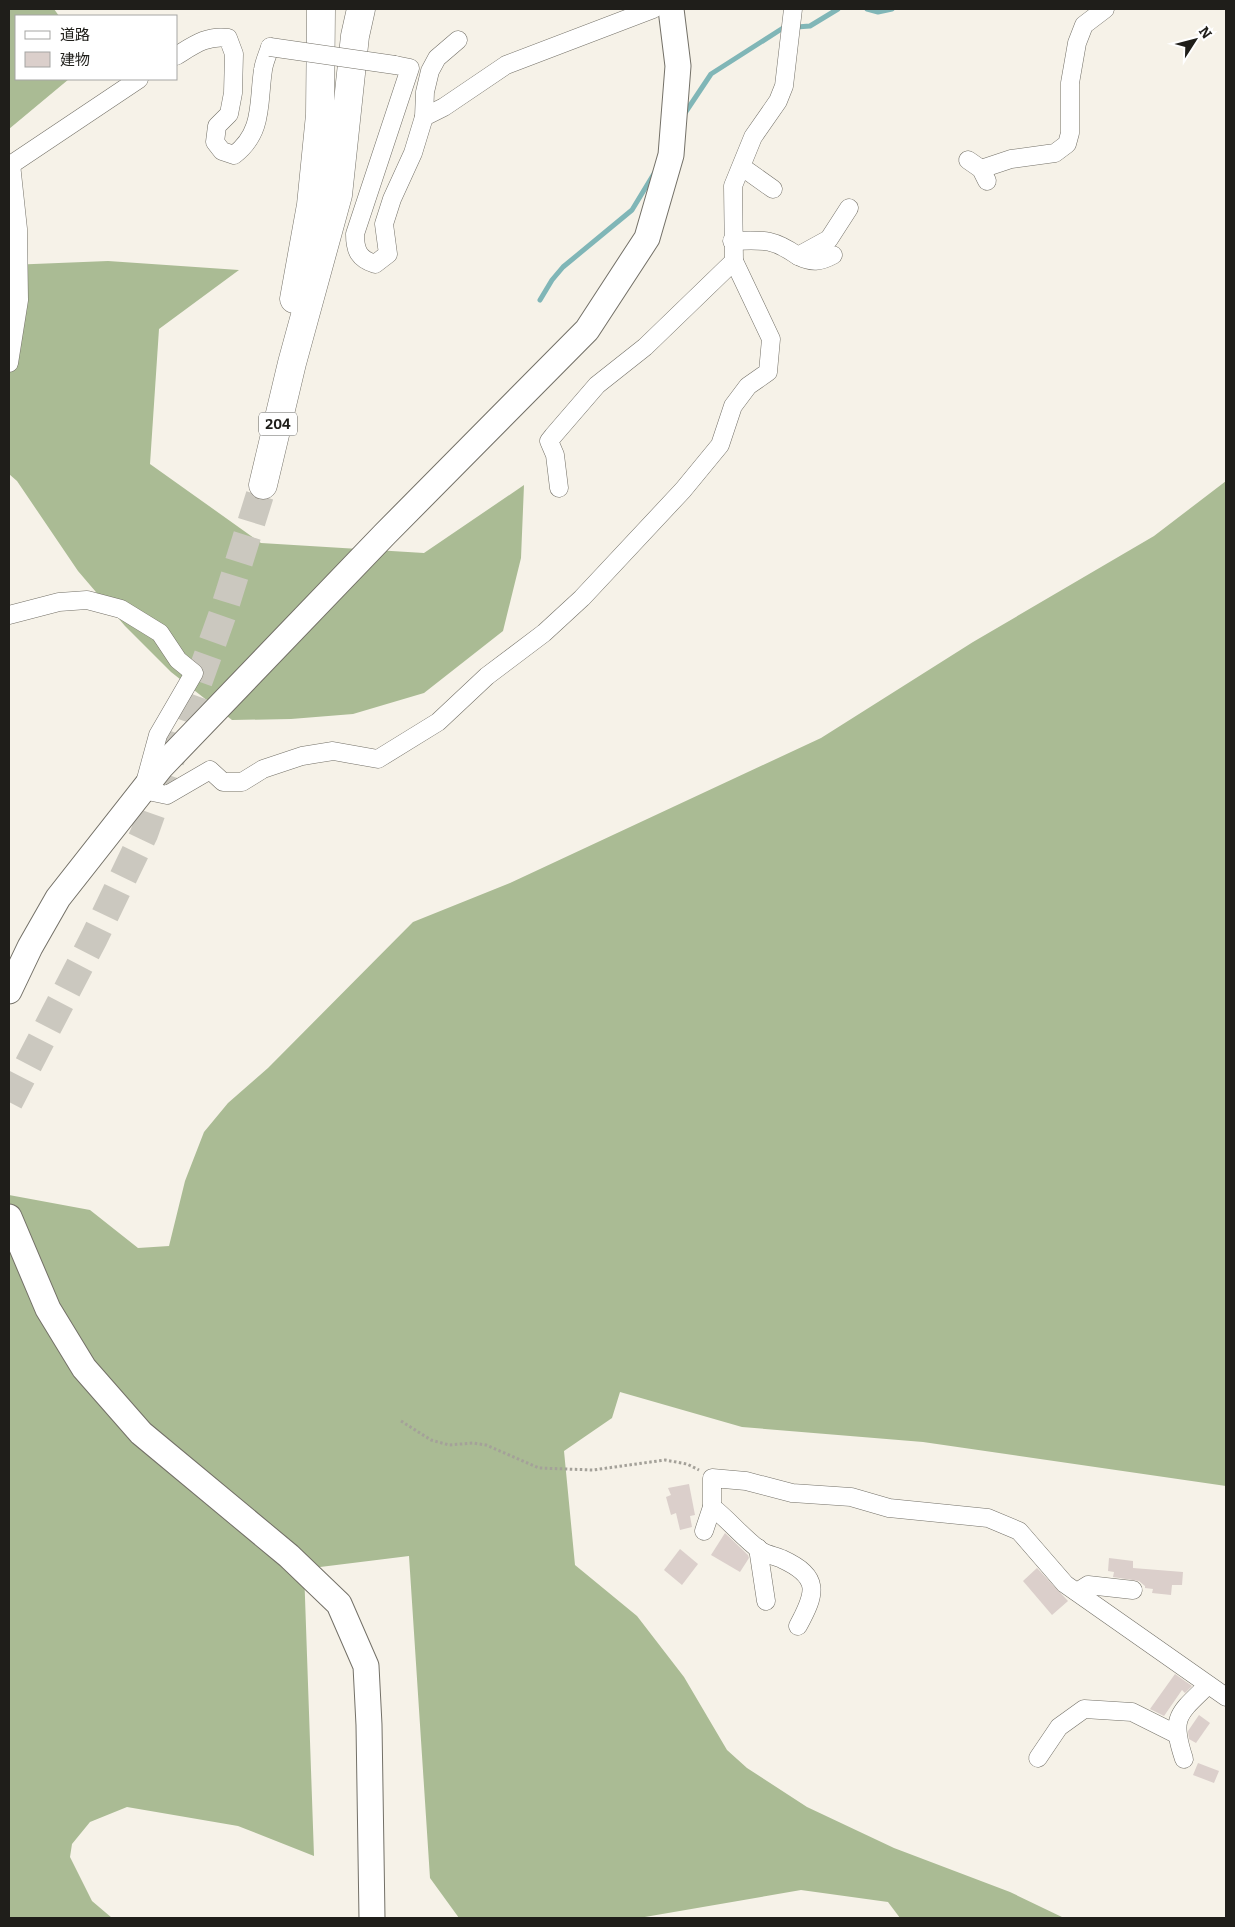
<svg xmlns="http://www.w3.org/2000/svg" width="1235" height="1927" font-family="Bitter,'Noto Sans JP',serif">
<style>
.forest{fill:#aabb94}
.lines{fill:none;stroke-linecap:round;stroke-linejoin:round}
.stream{stroke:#80b6b7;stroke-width:5}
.building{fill:#dbcfcb}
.highway-tunnel{stroke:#cbc8bf;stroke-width:28;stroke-dasharray:28 14;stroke-linecap:butt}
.street-casing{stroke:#737067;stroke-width:19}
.secondary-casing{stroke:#737067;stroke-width:27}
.highway-casing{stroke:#737067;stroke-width:29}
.path{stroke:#a4a199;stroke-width:3;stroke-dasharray:2.5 2.5;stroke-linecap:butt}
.street{stroke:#fff;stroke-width:18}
.secondary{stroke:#fff;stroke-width:25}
.highway{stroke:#fff;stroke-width:28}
.street-bridge-casing{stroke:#737067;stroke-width:19;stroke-linecap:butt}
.street-bridge{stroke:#fff;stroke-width:18}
.labels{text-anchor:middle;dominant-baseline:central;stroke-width:4;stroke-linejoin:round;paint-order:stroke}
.shield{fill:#fff;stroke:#62625f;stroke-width:1}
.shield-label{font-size:14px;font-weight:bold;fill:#1f1e1a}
</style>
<rect width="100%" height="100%" fill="#f6f2e8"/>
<g class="forest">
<path d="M9 9H54L59 16H16V79H69L9 129Z"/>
<path d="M108 261 239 270 159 329 150 464 261 543 424 553 524 485 521 558 503 631 424 693 353 714 291 719 232 720 171 672 125 626 78 571 17 481 9 474V265Z"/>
<path d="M1226 481V1486L923 1442 742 1427 620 1392 612 1418 564 1451 575 1565 637 1616 684 1677 727 1750 747 1768 807 1807 894 1848 1010 1892 1064 1918H900L888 1902 801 1890 639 1918H459L430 1878 409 1556 304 1569 314 1856 238 1826 127 1807 90 1822 72 1844 70 1857 92 1901 112 1918H9V1195L90 1210 138 1248 169 1246 185 1181 204 1132 228 1103 268 1068 413 922 510 883 821 738 973 642 1154 536Z"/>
</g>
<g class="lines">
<g class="stream">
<path d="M867 9 878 12 892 9"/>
<path d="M685 113 711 74 783 28 810 26 838 9"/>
<path d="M540 300 552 280 563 267 632 210 655 172"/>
</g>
</g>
<g class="building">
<path d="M689 1484 695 1515 690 1516 692 1527 680 1530 676 1513 671 1515 666 1497 671 1495 668 1488Z"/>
<path d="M725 1533 748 1555 749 1558 740 1572 711 1555Z"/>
<path d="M680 1549 698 1564 682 1585 664 1570Z"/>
<path d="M1109 1558 1133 1561V1568L1183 1572 1182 1585H1172L1171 1595 1152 1593 1153 1589 1145 1588V1586L1139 1581 1113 1577 1114 1572 1108 1571Z"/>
<path d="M1037 1568 1068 1601 1052 1615 1023 1581Z"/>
<path d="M1175 1674 1192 1686 1185 1693 1182 1690 1164 1716 1150 1709Z"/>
<path d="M1199 1715 1210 1723 1196 1743 1189 1739 1188 1731Z"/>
<path d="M1198 1763 1219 1771 1214 1783 1193 1775Z"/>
</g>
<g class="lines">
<path class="highway-tunnel" d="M9 1102 94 938 144 834 223 613 263 485"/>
<g class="street-casing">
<g id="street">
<path d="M176 56C194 45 207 35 228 38L234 54 233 93 229 114 217 126 215 142 222 151 234 155C264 132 258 102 263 70 264 62 268 54 270 47"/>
<path d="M395 65 410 68 355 234C355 251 359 259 375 264L388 254 384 224 392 199 413 153 424 117 425 92 430 71 437 58 458 40"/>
<path d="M424 117 444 107 506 65 653 9"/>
<path d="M968 160 981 169 987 181"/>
<path d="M9 166 139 79"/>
<path d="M742 167 773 189"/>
<path d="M981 169 1011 159 1055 153 1067 144 1070 133V83L1077 43 1084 25 1105 9"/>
<path d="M732 241C763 240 772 238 798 256L829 239 849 208"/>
<path d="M798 256C812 263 820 262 833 255"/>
<path d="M9 363 19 300 18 229 11 164"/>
<path d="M559 488 555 455 549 441 553 436 597 385 645 347 734 261"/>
<path d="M9 615 59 602 87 600 121 609 160 633 178 660 194 673 158 735 143 790 167 795 210 770 223 782H242L263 769 302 756 333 751 378 759 438 722 487 676 544 633 582 598 683 490 720 445 733 406 748 386 768 372 771 339 734 261 733 186 753 137 778 101 784 86 793 9"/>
<path d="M712 1507C729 1520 743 1538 761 1551 767 1555 776 1556 782 1559 821 1577 816 1593 798 1626"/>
<path d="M704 1531 712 1507V1478L746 1481 792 1493 851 1497 889 1508 988 1518 1019 1531 1065 1584 1226 1697"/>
<path d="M758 1548 766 1601"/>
<path d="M1077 1592 1088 1585 1133 1590"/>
<path d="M1038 1758 1059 1727 1084 1709 1132 1712 1176 1734"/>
<path d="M1184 1759C1170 1717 1178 1714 1208 1685"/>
</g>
</g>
<g class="secondary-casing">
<g id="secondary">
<path d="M9 991 30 947 58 898 161 767 384 535 587 330 647 238 671 155 678 66 671 9"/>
<path d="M9 1217 48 1309 84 1368 141 1433 289 1556 339 1604 366 1666 369 1725 372 1918"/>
</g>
</g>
<g class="highway-casing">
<g id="highway">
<path d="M294 299 311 205 320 115 321 9"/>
<path d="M263 485 292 363 338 195 355 36 361 9"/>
</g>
</g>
<path class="path" d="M401 1421 431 1440 449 1445 473 1443 486 1445 539 1468 593 1470 665 1460 687 1464 699 1470"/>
<use href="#street" class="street"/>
<use href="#secondary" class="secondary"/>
<use href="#highway" class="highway"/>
<g class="street-bridge-casing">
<path id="street-bridge" d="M270 47 395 65"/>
</g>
<use href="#street-bridge" class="street-bridge"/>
</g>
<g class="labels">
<rect class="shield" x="259" y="412.5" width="38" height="23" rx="4"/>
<g class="shield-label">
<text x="278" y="424">204</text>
</g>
</g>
<rect width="1235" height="1927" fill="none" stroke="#1f1e1a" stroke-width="20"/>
<rect x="15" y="15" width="162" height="65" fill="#ffffff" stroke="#a5a5a3"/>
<rect x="25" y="31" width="25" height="8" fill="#ffffff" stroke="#a5a5a3"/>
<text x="60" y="40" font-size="15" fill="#1f1e1a">道路</text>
<rect x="25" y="52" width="25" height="15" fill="#dbcfcb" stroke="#a5a5a3"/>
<text x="60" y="65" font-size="15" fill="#1f1e1a">建物</text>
<g transform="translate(1195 40) rotate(54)" stroke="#ffffff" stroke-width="4" paint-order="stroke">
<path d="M0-4L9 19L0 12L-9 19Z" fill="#1f1e1a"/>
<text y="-8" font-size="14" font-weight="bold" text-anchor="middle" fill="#1f1e1a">N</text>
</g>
</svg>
